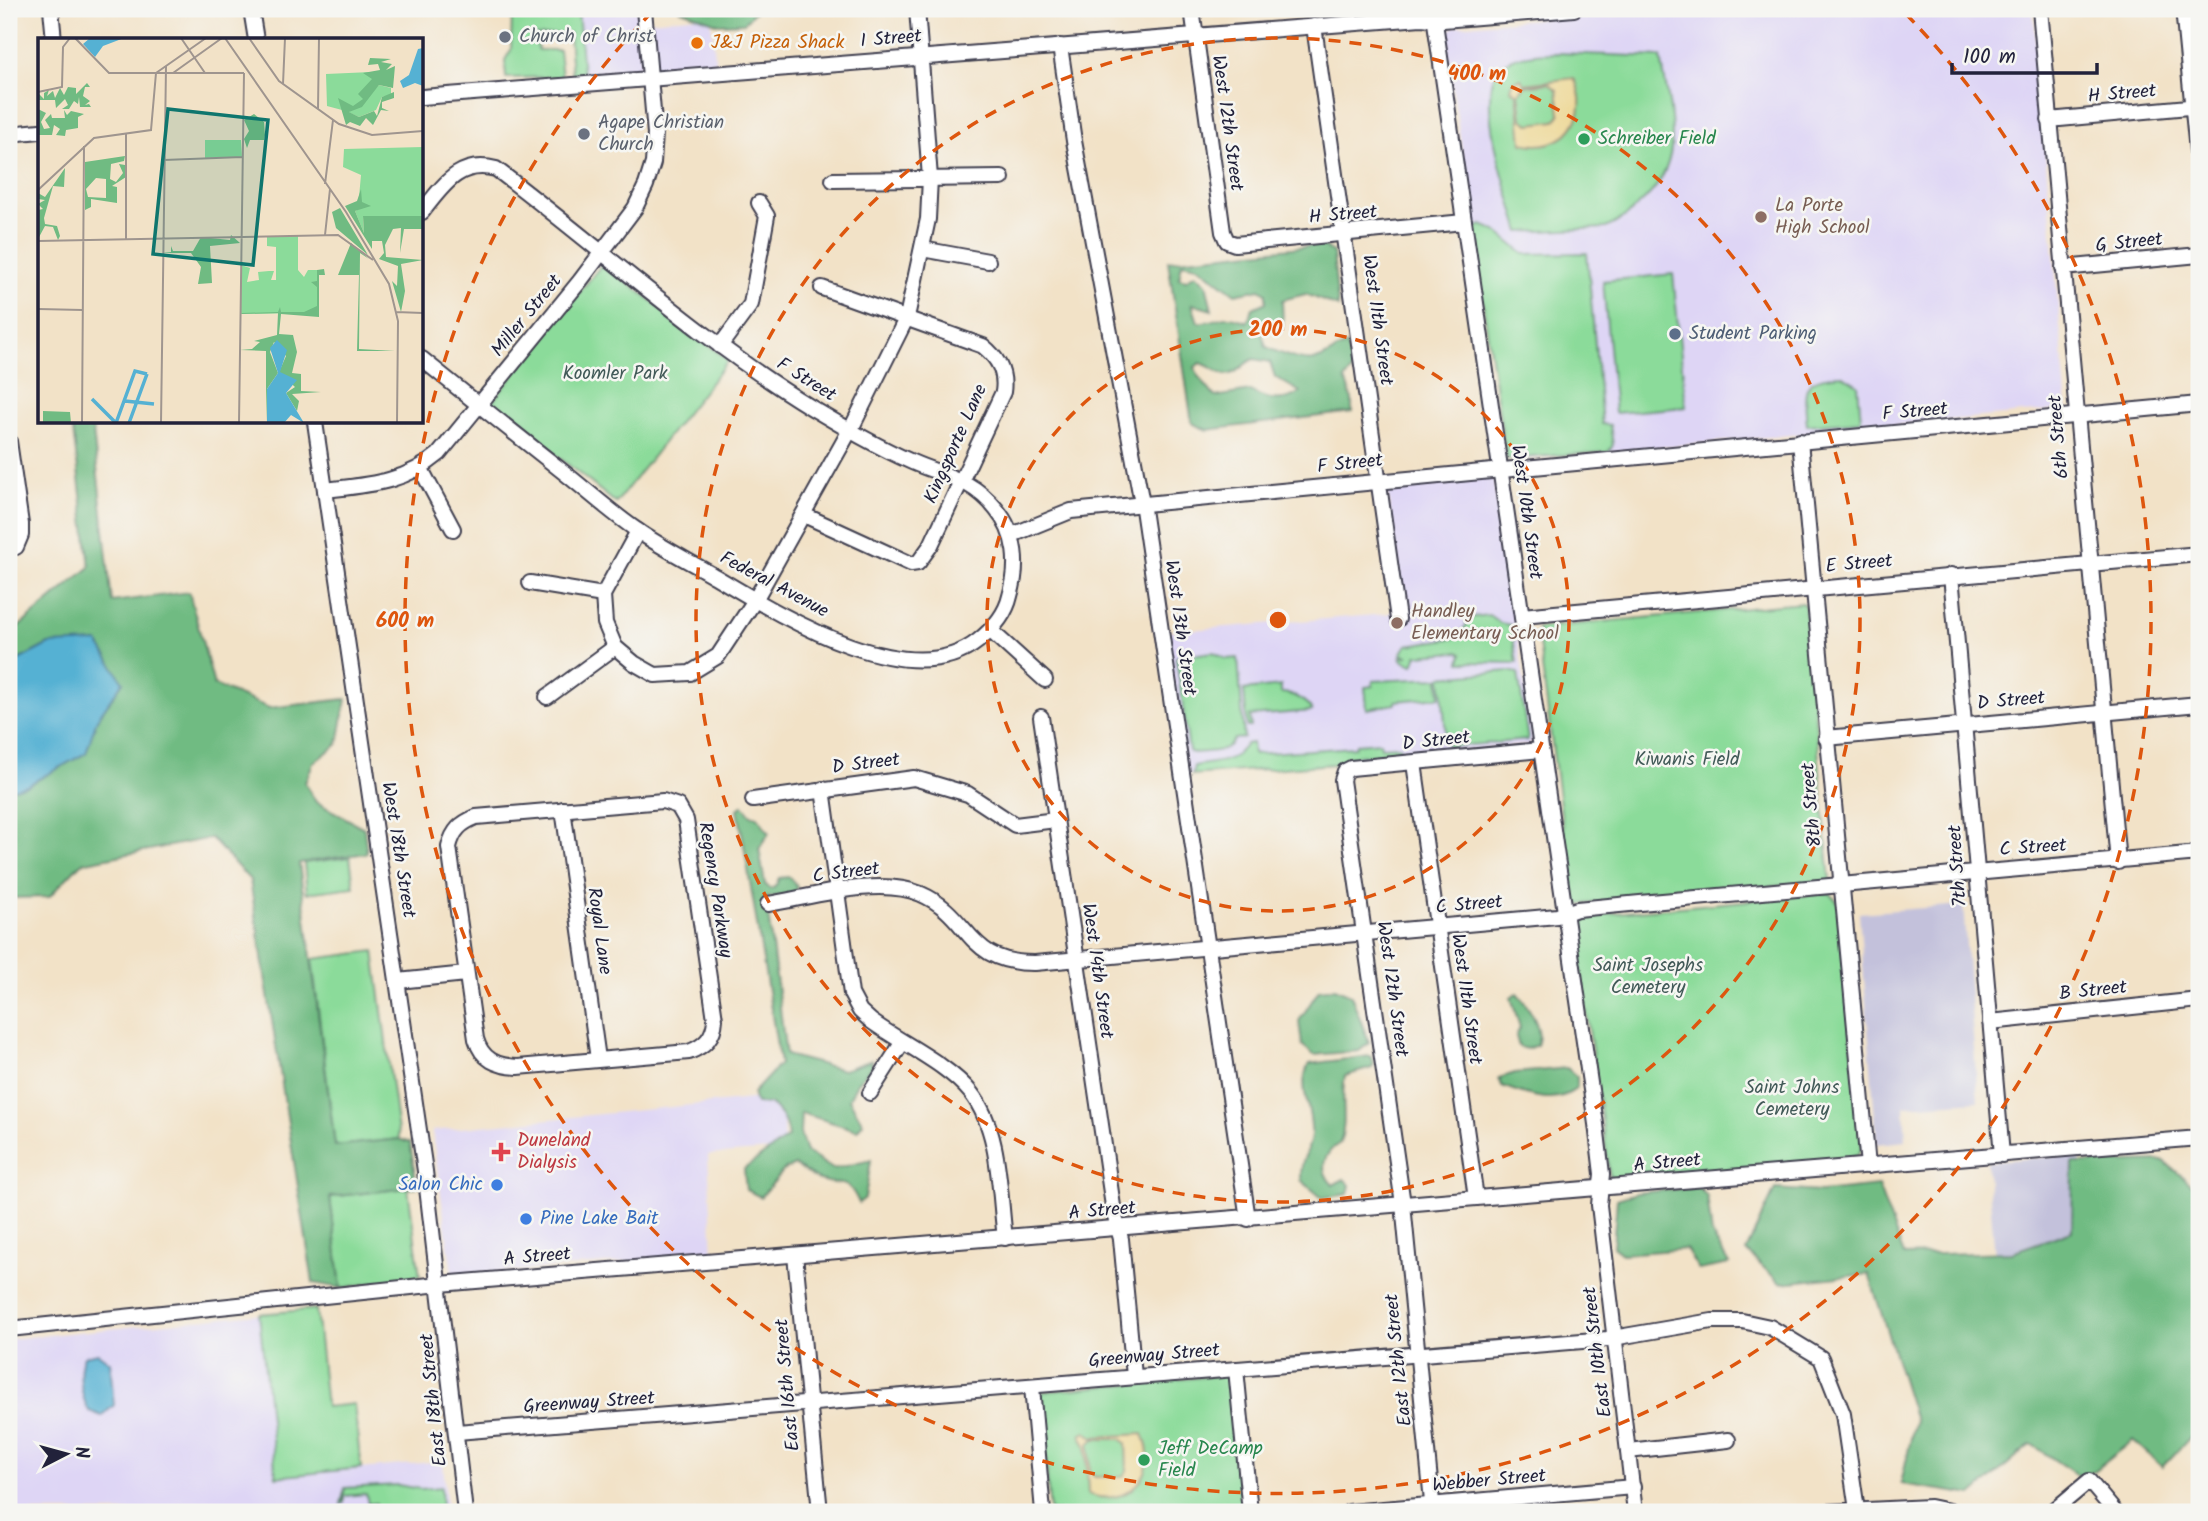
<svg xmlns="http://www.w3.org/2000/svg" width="2208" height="1521" font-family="Kalam,sans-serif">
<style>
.built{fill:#ded5f5}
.industrial{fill:#c3c1db}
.green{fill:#8bdb9a;stroke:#567e6a;stroke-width:2}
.forest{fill:#70bb82;stroke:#496e5e;stroke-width:2;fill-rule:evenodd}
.sand{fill:#eeda9e;stroke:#887e6c;stroke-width:2;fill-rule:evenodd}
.water{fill:#55b1d3;stroke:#3c6a87;stroke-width:2}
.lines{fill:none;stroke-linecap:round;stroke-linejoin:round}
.minor-casing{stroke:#413f50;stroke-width:18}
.minor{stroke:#fff;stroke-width:14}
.ring{fill:none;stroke:#de560e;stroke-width:3.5;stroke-dasharray:12 9}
.worship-dot{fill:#6b7280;stroke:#f6f6f2;stroke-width:2.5}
.food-dot{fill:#e8710a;stroke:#f6f6f2;stroke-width:2.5}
.leisure-dot{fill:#2e9e5b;stroke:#f6f6f2;stroke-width:2.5}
.education-dot{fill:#8d6e63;stroke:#f6f6f2;stroke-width:2.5}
.service-dot{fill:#5c6f8a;stroke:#f6f6f2;stroke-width:2.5}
.health-dot{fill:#e0444e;stroke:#f6f6f2;stroke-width:2.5}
.shop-dot{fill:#3f7fe0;stroke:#f6f6f2;stroke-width:2.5}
.labels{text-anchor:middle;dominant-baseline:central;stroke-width:5;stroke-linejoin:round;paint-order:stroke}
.worship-label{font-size:19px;fill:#5b616d;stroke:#f6f6f2;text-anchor:start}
.street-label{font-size:19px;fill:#22223b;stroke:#f6f6f2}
.food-label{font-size:19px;fill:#c56008;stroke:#f6f6f2;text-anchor:start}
.leisure-label{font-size:19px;fill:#27864d;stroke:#f6f6f2;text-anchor:start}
.education-label{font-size:19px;fill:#785e54;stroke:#f6f6f2;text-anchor:start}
.service-label{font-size:19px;fill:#4e5e75;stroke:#f6f6f2;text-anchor:start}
.park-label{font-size:19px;fill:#425a58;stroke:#f6f6f2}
.health-label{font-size:19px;fill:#be3a42;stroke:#f6f6f2;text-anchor:start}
.shop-label{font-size:19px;fill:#366cbe;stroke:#f6f6f2;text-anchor:end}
.inset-river{fill:none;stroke:#55b1d3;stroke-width:3.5}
.inset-road{fill:none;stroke:#9f958f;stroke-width:2}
.view{fill:#0f766e;fill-opacity:0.15;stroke:#0f766e;stroke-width:3.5}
.inset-edge{fill:none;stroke:#22223b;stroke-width:3.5}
.centre{fill:#de560e;stroke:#f6f6f2;stroke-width:3.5}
.ring-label{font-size:21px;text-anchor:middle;font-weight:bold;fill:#de560e;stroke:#f6f6f2;stroke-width:5;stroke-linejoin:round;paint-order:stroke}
</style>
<rect width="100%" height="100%" fill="#f6f6f2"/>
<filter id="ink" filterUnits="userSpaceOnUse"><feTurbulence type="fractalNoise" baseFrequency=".0143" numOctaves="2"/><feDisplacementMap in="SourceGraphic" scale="14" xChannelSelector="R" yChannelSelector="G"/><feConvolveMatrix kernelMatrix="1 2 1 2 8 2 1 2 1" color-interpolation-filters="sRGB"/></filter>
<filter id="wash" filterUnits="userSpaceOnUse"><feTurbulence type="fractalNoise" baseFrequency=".00686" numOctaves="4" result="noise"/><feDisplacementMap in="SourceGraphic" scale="28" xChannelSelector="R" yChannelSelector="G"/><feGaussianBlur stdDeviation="1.57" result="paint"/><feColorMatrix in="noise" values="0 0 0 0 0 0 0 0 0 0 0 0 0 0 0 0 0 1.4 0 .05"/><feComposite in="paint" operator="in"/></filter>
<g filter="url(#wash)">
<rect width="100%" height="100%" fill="#f2e2c7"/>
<g class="built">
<path d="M576 9H637L641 68 584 75Z"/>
<path d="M1657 9H2033L2067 409 1513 461 1506 457 1445 34 1455 26Z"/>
<path d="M710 15 716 63 661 69 654 66 650 21Z"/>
<path d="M1493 477 1533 739 1529 745 1187 774 1166 632 1388 614 1404 604 1387 490 1390 485Z"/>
<path d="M782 1096 784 1149 708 1155 713 1255 463 1275 452 1273 432 1131Z"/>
<path d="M259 1314 276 1477 443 1461 447 1512H9V1339Z"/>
</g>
<g class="industrial">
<path d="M1963 905 1978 1101 1904 1106 1906 1141 1877 1144 1859 913Z"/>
<path d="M2080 1154 2088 1247 1995 1256 1987 1162Z"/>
</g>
<g class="green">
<path d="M519 9H578L583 75 572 76 569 33 536 36 538 50H559L562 77 506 78 505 60 511 50 512 13H519Z"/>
<path d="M1557 53 1661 57C1669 111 1689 161 1641 203 1630 213 1620 222 1606 228L1520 232C1510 195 1471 95 1501 66 1513 54 1540 53 1557 53Z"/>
<path d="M1482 225 1496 231 1524 254 1587 253 1602 424 1610 425 1613 445 1608 452 1506 459 1472 229Z"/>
<path d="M603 263 728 360 616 503 491 403Z"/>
<path d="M1673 274 1686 407 1615 413 1603 281Z"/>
<path d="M1842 375 1858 385 1861 421 1807 425C1804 387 1800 378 1842 375Z"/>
<path d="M1802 603 1805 606 1830 881 1573 905 1537 628Z"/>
<path d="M1489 615 1500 623 1511 625 1517 663 1460 662 1462 654 1459 652 1417 655 1413 665 1403 661 1401 657 1409 656 1401 654 1407 645 1455 638 1466 626 1467 618Z"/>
<path d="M1213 652 1226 659 1238 658 1244 738 1234 739C1227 754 1209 751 1193 753L1189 751 1176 657Z"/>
<path d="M1509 671 1518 673 1528 740 1447 747 1441 677Z"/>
<path d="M1439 678 1440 697 1396 701V704L1367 709 1365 687 1373 686V681Z"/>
<path d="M1281 686V693C1291 693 1308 701 1312 711L1250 716 1251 727H1247L1244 690Z"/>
<path d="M1380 742 1381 747 1399 746 1400 752 1346 757V763L1192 775 1194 766C1216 761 1232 765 1246 744L1252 743 1253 754 1355 747 1356 744Z"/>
<path d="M350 857 354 887 307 893 304 863Z"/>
<path d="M1830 893 1838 902 1862 1148 1855 1159 1845 1163 1610 1178 1573 917Z"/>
<path d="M374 951 399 1139 335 1146 312 959Z"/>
<path d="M408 1188 420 1276 341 1288 330 1197Z"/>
<path d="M316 1309 326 1407 354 1404 361 1468 276 1477 259 1314Z"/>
<path d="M1226 1375 1231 1381 1244 1512H1050L1040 1392Z"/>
<path d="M398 1485 421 1489 441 1487 442 1512H377L376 1503 368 1504 366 1494 344 1496V1503L341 1504 345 1488Z"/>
</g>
<g class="forest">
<path d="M679 9H757L744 23 719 24Z"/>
<path d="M1320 245 1333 252 1338 307 1306 294 1282 300 1283 325 1278 328 1260 327 1266 347C1281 353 1306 366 1322 358 1331 354 1337 348 1347 345L1352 370 1345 380 1352 399V412L1207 430 1192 423 1168 261ZM1182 263 1198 266 1235 294 1260 289 1266 293V302L1253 308 1247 322C1218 309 1220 324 1198 322L1192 304 1212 310 1206 283 1195 274 1186 280 1179 278ZM1254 359 1270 362 1275 377 1300 392C1284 404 1266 400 1250 391L1215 397 1198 376 1195 367 1200 363C1210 365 1217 373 1225 375 1236 376 1244 362 1254 359Z"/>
<path d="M72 422H92L112 602 189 592 214 685 269 708 346 699 338 744 313 763 305 783 316 802 364 828 367 853 299 863 335 1146 399 1139 410 1143 417 1187 330 1197 341 1288 313 1283 250 880 211 838 81 863 49 897 9 898V790L28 785 85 753 97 719 123 682 49 644 9 665V635L90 567Z"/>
<path d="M743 805 751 815 758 817 769 833 759 849 765 884 770 889 775 887 779 878 789 877 797 886 796 893 766 898 786 1055 843 1070 872 1060V1067L857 1083 849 1099 863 1123 857 1130 801 1113 800 1133 806 1152 833 1169 871 1160 865 1198 859 1203C847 1176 843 1188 820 1180 811 1177 803 1170 795 1165L784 1170 761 1197 746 1190 744 1169 788 1137C786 1121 781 1114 770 1104H756L753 1093 780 1064 738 809Z"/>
<path d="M1335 988 1351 995 1369 1043 1359 1051 1314 1055 1302 1045 1299 1021 1319 990Z"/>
<path d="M1517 993C1527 1005 1544 1028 1537 1045L1527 1049 1519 1047 1516 1036 1520 1028 1511 997Z"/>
<path d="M1370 1056 1374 1063 1372 1068 1345 1076C1340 1100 1348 1120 1340 1143 1323 1153 1318 1170 1333 1185L1344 1179 1350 1185 1348 1194 1322 1198 1301 1180C1300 1159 1309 1153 1311 1136 1314 1110 1296 1089 1309 1064Z"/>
<path d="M1567 1068 1577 1077V1087C1558 1108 1523 1094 1502 1086L1499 1078 1515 1073Z"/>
<path d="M2164 1161 2199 1191V1428L2162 1467 2133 1440 2083 1479 2031 1444 1972 1495 1901 1484 1915 1420 1869 1274 1780 1283 1746 1251 1775 1189 1821 1192 1878 1186 1904 1255 2012 1252 2072 1231 2073 1163Z"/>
<path d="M1698 1187 1707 1196 1712 1235 1729 1264 1699 1270 1686 1249 1622 1254 1613 1247 1617 1199 1636 1193Z"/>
</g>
<g class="sand">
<path d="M1574 78C1594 117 1564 154 1522 143L1517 93 1511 89 1513 81 1521 79 1524 84ZM1549 83 1557 90 1560 115 1555 121 1529 124 1522 119 1519 93 1525 86Z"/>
<path d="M1086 1432 1094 1437 1143 1434C1161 1474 1128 1509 1088 1494L1086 1446 1081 1435ZM1094 1439H1121L1126 1443 1127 1471 1123 1476 1095 1477 1090 1472 1089 1444Z"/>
</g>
<g class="water">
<path d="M98 642 123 682 97 719 86 753 28 785 9 790V665L49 644Z"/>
<path d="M98 1353 110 1362 114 1405 102 1416 89 1411C81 1397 77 1370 84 1356Z"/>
</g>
</g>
<g filter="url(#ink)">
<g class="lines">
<g class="minor-casing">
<g id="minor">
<path d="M51 9 54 40"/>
<path d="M251 9 256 40"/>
<path d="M1192 9 1223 232 1227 241 1235 244 1464 222"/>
<path d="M1433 9 1596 1124 1602 1174 1599 1205 1635 1512"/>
<path d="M2040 9 2118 862"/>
<path d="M2183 9 2199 172"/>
<path d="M1314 26 1398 619"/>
<path d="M1060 46 1074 141 1143 509 1248 1219"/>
<path d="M422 97 1421 18 1443 20 1574 9"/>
<path d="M2049 120 2199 106"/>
<path d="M9 134 40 131"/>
<path d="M833 180 1002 178"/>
<path d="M422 212C443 186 459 159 496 169 601 248 699 339 812 408 844 427 877 447 912 462 946 477 971 478 996 509 1017 534 1019 566 1010 596 1006 614 993 629 978 641 908 697 775 612 711 574 687 560 661 547 638 531 613 514 590 493 566 474 518 436 470 398 422 359"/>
<path d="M922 249 988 261"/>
<path d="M2063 268 2199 255"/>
<path d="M720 346 751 304 767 216 759 203"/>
<path d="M315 422 425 1171 465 1512"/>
<path d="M9 441 21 524V535L16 547"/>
<path d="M1800 441 1868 1166"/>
<path d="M421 469 453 529"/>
<path d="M325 490C367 485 405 483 439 454L580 281 635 208 646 185 653 163 655 134 644 9"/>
<path d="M804 515 911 564 918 563 931 545 1003 392C1006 372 998 358 983 346L822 288"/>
<path d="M638 531 603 595 605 623 615 647 634 663 655 675 690 673 718 656 755 600 854 423 907 317 928 219 930 178 917 9"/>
<path d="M1012 535 1071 511 2199 404"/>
<path d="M1951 575 2002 1155"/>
<path d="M530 583 603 595"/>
<path d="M1522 616 2199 554"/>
<path d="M991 631 1045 680"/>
<path d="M547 697 615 647"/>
<path d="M1041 717 1114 1213 1121 1239 1134 1376"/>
<path d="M1826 738 2199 704"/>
<path d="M1414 763 1476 1198"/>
<path d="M823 789 851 994 860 1011 871 1021C901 1043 949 1065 971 1093 1001 1131 999 1193 1005 1238"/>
<path d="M753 800 914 778 968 794 1015 825 1056 820"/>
<path d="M663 801 678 806 686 820 715 1019C714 1037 705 1046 689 1052L518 1067C497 1066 482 1060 476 1039L449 847C453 830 461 823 476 817Z"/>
<path d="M563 809 598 1059"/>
<path d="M768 904C811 897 880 876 921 894 972 916 965 964 1035 963L1557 916 1577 909 1640 903 2199 853"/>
<path d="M398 981 466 974"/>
<path d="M1990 1022 2199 1000"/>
<path d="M870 1093 902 1043"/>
<path d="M795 1255 820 1512"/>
<path d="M9 1329 440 1284 2199 1138"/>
<path d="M1236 1369 1250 1512"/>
<path d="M1032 1387 1043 1512"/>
<path d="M457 1432 1607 1339 1712 1321H1742L1770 1327 1821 1358 1843 1414 1857 1510"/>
<path d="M1628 1451 1728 1440"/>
<path d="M1349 1512 1633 1487"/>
<path d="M1433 1512 1403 1204 1342 780 1345 771 1351 768 1541 750"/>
<path d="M1825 1512 1930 1507 1954 1512"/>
<path d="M2052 1512 2089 1481 2115 1512"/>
</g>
</g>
<use href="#minor" class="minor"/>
</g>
</g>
<g class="ring">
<circle cx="1278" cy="620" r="291"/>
<circle cx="1278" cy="620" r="582"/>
<path d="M1906 14A873 873 0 1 1 650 14"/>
</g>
<g class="worship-dot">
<circle cx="505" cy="37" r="7"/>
<circle cx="584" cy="134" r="7"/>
</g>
<circle class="food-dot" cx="697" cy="43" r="7"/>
<g class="leisure-dot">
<circle cx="1584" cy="139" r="7"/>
<circle cx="1144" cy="1460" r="7"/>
</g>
<g class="education-dot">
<circle cx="1761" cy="217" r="7"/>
<circle cx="1397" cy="623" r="7"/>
</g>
<circle class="service-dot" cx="1675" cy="334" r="7"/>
<path class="health-dot" d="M497.5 1141.5h7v7h7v7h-7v7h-7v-7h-7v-7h7z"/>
<g class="shop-dot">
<circle cx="497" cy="1185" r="7"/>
<circle cx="526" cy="1219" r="7"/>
</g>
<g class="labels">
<g class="worship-label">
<text x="519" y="37">Church of Christ</text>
<text x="598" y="123">Agape Christian<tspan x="598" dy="22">Church</tspan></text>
</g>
<g class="street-label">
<text transform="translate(891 39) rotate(-5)">I Street</text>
<text transform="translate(2122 94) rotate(-5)">H Street</text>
<text transform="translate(1227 123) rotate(82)">West 12th Street</text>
<text transform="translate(1343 215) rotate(-5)">H Street</text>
<text transform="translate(2129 243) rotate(-6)">G Street</text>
<text transform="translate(527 316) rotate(-51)">Miller Street</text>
<text transform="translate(1377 320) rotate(82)">West 11th Street</text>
<text transform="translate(806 380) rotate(32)">F Street</text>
<text transform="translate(1915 412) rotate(-5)">F Street</text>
<text transform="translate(2059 437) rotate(-95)">6th Street</text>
<text transform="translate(956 444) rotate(-66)">Kingsporte Lane</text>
<text transform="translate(1350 464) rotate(-6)">F Street</text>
<text transform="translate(1526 512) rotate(82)">West 10th Street</text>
<text transform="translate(1859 564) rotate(-5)">E Street</text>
<text transform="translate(774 585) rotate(28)">Federal Avenue</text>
<text transform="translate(1180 628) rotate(82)">West 13th Street</text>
<text transform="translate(2011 701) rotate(-5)">D Street</text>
<text transform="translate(1436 741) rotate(-6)">D Street</text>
<text transform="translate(866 764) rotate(-7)">D Street</text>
<text transform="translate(1812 805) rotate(-95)">8th Street</text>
<text transform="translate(2033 848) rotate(-4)">C Street</text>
<text transform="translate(398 850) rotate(81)">West 18th Street</text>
<text transform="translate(1958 866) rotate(-94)">7th Street</text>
<text transform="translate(846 873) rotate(-7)">C Street</text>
<text transform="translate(715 890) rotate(81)">Regency Parkway</text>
<text transform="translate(1469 905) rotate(-5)">C Street</text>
<text transform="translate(599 931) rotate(82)">Royal Lane</text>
<text transform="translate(1097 971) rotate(82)">West 14th Street</text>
<text transform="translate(1392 989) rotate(82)">West 12th Street</text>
<text transform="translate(2093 991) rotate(-6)">B Street</text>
<text transform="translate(1466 999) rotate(82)">West 11th Street</text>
<text transform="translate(1667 1163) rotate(-5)">A Street</text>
<text transform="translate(1102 1211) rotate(-5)">A Street</text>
<text transform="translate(537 1257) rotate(-5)">A Street</text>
<text transform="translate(1598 1352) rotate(-97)">East 10th Street</text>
<text transform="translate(1154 1356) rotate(-5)">Greenway Street</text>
<text transform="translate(1399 1360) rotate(-96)">East 12th Street</text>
<text transform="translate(788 1385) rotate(-95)">East 16th Street</text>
<text transform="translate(434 1400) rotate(-96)">East 18th Street</text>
<text transform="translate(589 1403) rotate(-4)">Greenway Street</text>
<text transform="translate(1489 1481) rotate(-5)">Webber Street</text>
</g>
<g class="food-label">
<text x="711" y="43">J&amp;J Pizza Shack</text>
</g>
<g class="leisure-label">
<text x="1598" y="139">Schreiber Field</text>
<text x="1158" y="1449">Jeff DeCamp<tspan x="1158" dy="22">Field</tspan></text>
</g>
<g class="education-label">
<text x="1775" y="206">La Porte<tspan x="1775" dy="22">High School</tspan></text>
<text x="1411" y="612">Handley<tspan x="1411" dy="22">Elementary School</tspan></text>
</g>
<g class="service-label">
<text x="1689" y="334">Student Parking</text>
</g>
<g class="park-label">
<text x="615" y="374">Koomler Park</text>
<text x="1687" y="760">Kiwanis Field</text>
<text x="1648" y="966">Saint Josephs<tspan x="1648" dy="22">Cemetery</tspan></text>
<text x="1792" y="1088">Saint Johns<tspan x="1792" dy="22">Cemetery</tspan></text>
</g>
<g class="health-label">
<text x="517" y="1141">Duneland<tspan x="517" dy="22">Dialysis</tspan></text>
</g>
<g class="shop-label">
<text x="483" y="1185">Salon Chic</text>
<text x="540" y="1219" text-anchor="start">Pine Lake Bait</text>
</g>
</g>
<g transform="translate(38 38)">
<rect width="385" height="385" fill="#f2e2c7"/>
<path d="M333 34 340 36 341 43 333 44 329 58 341 47 353 50V57L344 59 338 72 321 79 310 74 323 68 304 72 289 68 288 36ZM167 102H203L204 119 167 120ZM385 109V178H325L326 195 317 173 326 169 321 159 323 137 305 129 306 111ZM229 198H260V232L266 239 270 232H279L280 275 202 276 203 227 212 230 209 244 221 242 220 234 231 233H236L233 242H238V209L229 208Z" fill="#8bdb9a"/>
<path d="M332 20 353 21 343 24 354 26 348 32 357 28 355 50 341 47 324 69 311 74 321 79 336 73 339 78 344 59 356 54V60L344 64V70L351 73 343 72 335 87 328 80 322 88 312 84 308 87 300 60 315 68 325 61 320 56 334 41 325 35 342 32 340 26 330 27ZM49 45 52 49H47L45 58 52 63 47 67 51 66 53 69H42L41 59 40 66 36 63 31 71H24L30 67 27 61 18 70 17 62H0V55L6 61V55L11 52 9 58 15 53 17 60 22 50 26 57 30 49 38 50V56ZM0 71 8 75 3 84 6 91 12 90 7 82 13 76 14 80H27L26 72 29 77 33 73 46 76 40 79V90L28 92 27 98 18 97 22 91 16 87 14 97H0ZM216 76 226 84 227 97 226 102H212L209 110 206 101 211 93 206 82ZM87 118 86 123 73 126 72 141 78 144 85 135 81 126 87 127 88 139 74 148 79 149V165L53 161V169L47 172V124ZM58 140 68 141V160L50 159 48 151ZM27 130 26 149 15 148 6 180 7 186 19 188 22 198 20 202 15 189 7 188 0 201V172L5 171 0 166 7 162 0 161V155L7 159ZM323 151 324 164 333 168 317 173 326 195 325 178H385V191H366L362 215 363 190 355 191 347 207 348 219 385 222 363 226 367 253 363 274 354 243 359 248 360 228 341 221 346 215 344 203H334V211L307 168 319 163ZM302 170 330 217 298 190 294 174ZM193 197 202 205 172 208 174 245 160 246 163 229 153 215H124L133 214V208L135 213H155L163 199 192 202ZM313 205 331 221 322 215 321 311 357 313H319L321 237H300ZM286 231 287 237H281V279L243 276 241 296 255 297 259 314 254 335 263 336V353L283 354 254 356 261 363 259 373 248 355 257 349 241 334 248 318 236 304 232 314 240 335 229 351 228 385V313L202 312 214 311 222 304 216 303 239 297 240 275 203 276 204 275 240 274 242 269 243 274H266L279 268V249L273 244 279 243V232ZM5 373 32 374 33 385H5Z" fill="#70bb82" fill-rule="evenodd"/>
<path d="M52 0H86L65 8 57 19 45 6ZM385 10V48L377 45 365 50 362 43 371 37 380 11ZM239 302 249 312 242 334 259 342 248 355 266 385 253 377 246 385 229 384V351L240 335 232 310Z" fill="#55b1d3"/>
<path class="inset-river" d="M54 361 78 385M87 363 116 366M78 385 97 333 109 336M91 385 109 336"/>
<path class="inset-road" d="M37 0 71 35H206M143 0 167 35M187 0 308 174 351 246 360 283 359 385M211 0 241 43 301 86 334 97 385 93M135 35 184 0M245 46 247 0M0 54 24 49 25 9 32 0M280 71 281 0M126 122 204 119M287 146 295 82M0 152 56 100 113 92 118 35 168 0M287 197 292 151M88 202V96M0 203 300 197 335 222M0 271 45 272M358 274 385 275M44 385 46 108M123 385 128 28M201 385 206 35"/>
<path class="view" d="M130 71 230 82 215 227 115 216Z"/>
<rect width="385" height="385" class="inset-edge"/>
</g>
<circle cx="1278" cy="620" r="10" class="centre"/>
<g class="ring-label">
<text x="1477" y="80">400 m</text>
<text x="1278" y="336">200 m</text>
<text x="405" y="627">600 m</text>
</g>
<rect width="2208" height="1521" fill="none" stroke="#f6f6f2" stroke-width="35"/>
<g transform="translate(66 1454) rotate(84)" stroke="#f6f6f2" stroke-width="5" paint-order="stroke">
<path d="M0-5L12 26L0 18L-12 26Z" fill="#22223b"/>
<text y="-10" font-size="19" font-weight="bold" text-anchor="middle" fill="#22223b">N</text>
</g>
<path d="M1952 63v10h145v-10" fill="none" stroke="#22223b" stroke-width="3.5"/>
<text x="1963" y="63" font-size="21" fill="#22223b" stroke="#f6f6f2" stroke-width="5" paint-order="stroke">100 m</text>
</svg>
